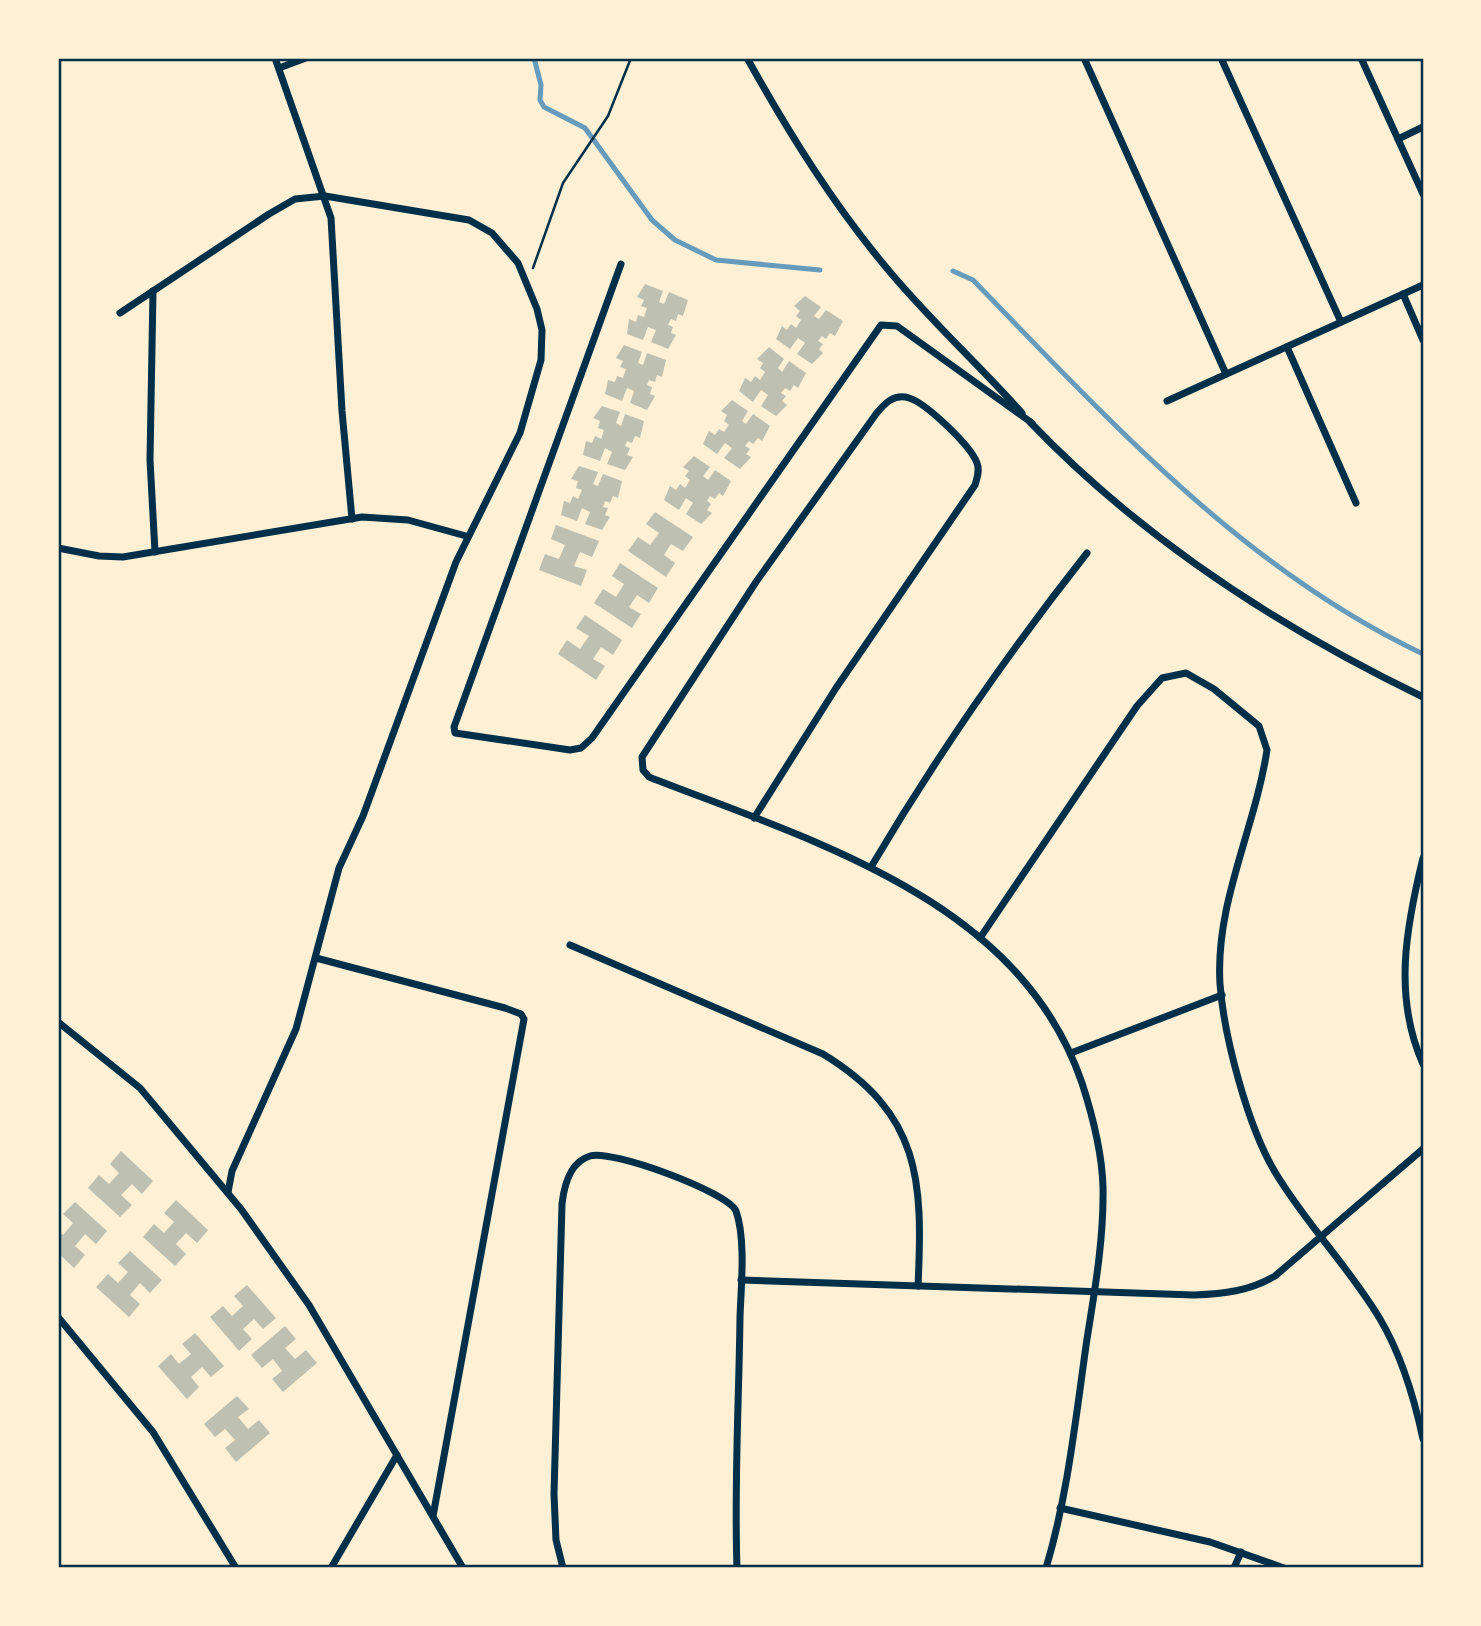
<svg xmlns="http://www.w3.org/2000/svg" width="1481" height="1626" font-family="Commissioner,sans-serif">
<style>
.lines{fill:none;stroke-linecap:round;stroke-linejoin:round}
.stream{stroke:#669bbc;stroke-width:5}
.building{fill:#bec0b2}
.path{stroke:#003049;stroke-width:2.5}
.minor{stroke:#003049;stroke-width:7}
.neatline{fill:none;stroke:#003049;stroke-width:2.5}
</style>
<rect width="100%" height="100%" fill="#fdf0d5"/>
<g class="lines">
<g class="stream">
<path d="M534 58 541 85 540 100 544 107 585 128 652 220 675 240 716 260 820 270"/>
<path d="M953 271 973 280C1109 420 1243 569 1423 654"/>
</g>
</g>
<g class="building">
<path d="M645 284 663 291 659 302 664 304 669 292 688 300 683 316 678 314 676 321 671 319 668 325 673 327 671 333 676 335 668 349 651 342 656 330 648 327 643 340 627 334 629 319 636 322 638 315 644 317 647 308 641 306 644 300 637 297Z"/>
<path d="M805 296 821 307 814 316 819 319 826 310 843 321 835 336 830 333 826 339 822 336 818 341 823 344 819 349 823 353 812 364 797 354 805 343 798 338 790 349 776 339 782 326 787 330 791 324 796 328 801 320 796 316 800 311 794 306Z"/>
<path d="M624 345 642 352 638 363 643 365 647 353 666 360 662 377 657 375 655 382 649 380 647 385 652 387 650 394 655 396 647 410 630 403 634 391 627 388 622 401 605 394 608 380 615 382 617 376 623 378 626 369 620 367 623 361 616 358Z"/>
<path d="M769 347 784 359 778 368 782 372 789 361 806 373 798 388 794 385 790 391 785 388 781 393 786 396 782 401 787 405 776 416 761 406 768 395 761 390 753 402 739 391 745 378 751 382 755 376 760 380 765 372 760 368 763 363 757 359Z"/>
<path d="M732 400 748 411 742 421 746 424 753 414 770 426 762 441 758 438 753 444 749 441 745 446 750 449 746 454 751 457 740 469 724 458 732 448 725 443 717 454 703 444 709 431 715 435 719 429 724 432 729 425 724 421 727 415 721 411Z"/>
<path d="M602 406 620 412 616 423 621 426 625 414 644 421 640 438 635 436 632 443 627 441 625 446 630 448 627 455 633 457 625 470 607 464 612 452 605 448 600 461 583 455 586 441 592 443 595 436 601 439 604 430 598 428 600 421 593 418Z"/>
<path d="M694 456 710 467 703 476 708 480 715 470 731 481 723 496 719 493 715 499 710 496 707 501 711 504 707 510 712 513 701 524 686 514 693 503 686 498 679 510 664 500 670 486 676 490 680 484 685 488 690 480 685 476 689 471 683 467Z"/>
<path d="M579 466 598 472 593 484 598 486 603 474 622 481 618 498 613 496 610 503 605 501 603 507 608 508 605 515 610 517 602 530 585 524 590 512 582 508 577 521 561 515 564 501 570 503 573 496 578 499 582 490 576 488 578 481 571 479Z"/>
<path d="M655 512 693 537 683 551 671 544 664 555 675 563 666 577 628 551 638 537 650 545 659 533 646 524Z"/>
<path d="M556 525 599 541 592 557 580 552 574 566 587 570 581 586 539 570 545 554 559 559 565 545 551 539Z"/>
<path d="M620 563 658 588 649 603 637 595 629 607 641 614 632 628 594 603 603 589 616 597 624 584 612 576Z"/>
<path d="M585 615 622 640 613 655 601 647 593 659 605 666 596 680 558 654 567 640 580 649 589 636 576 628Z"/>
<path d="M121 1151 153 1181 142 1194 132 1184 121 1195 132 1205 120 1217 88 1188 99 1175 109 1184 119 1173 110 1164Z"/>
<path d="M176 1200 208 1230 197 1243 186 1233 176 1244 186 1254 175 1266 143 1237 154 1224 164 1233 174 1222 164 1213Z"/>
<path d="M75 1202 107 1231 96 1244 85 1234 75 1246 85 1255 74 1268 58 1253V1230L63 1235 73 1223 63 1214Z"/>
<path d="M130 1251 162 1280 150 1293 140 1283 130 1295 140 1304 129 1317 96 1287 108 1274 118 1283 128 1272 118 1263Z"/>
<path d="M247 1285 276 1318 263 1329 254 1319 243 1329 252 1339 239 1351 210 1317 223 1306 232 1316 243 1306 234 1296Z"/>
<path d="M285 1326 296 1339 285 1348 295 1359 306 1350 317 1363 283 1392 272 1379 282 1371 273 1359 262 1368 251 1355Z"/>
<path d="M195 1333 224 1366 211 1377 202 1367 191 1377 199 1387 187 1399 158 1366 171 1354 179 1364 191 1354 182 1344Z"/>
<path d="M237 1396 249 1409 238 1417 248 1429 259 1420 270 1433 236 1462 225 1448 235 1440 225 1429 215 1437 204 1424Z"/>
</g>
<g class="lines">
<path class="path" d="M533 268 563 183 608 116 631 58"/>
<g class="minor">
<path d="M275 58 331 218 342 411 352 519"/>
<path d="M747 58C789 133 834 206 890 272 931 321 979 365 1022 413"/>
<path d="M1084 58 1226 374"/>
<path d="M1221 58 1341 322"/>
<path d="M1361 58 1423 194"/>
<path d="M279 68 306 58"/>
<path d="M1398 139 1423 127"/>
<path d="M621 264 454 727 455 733 570 750 581 748 592 738 881 325 897 326 1032 423"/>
<path d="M153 291 150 460 155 552"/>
<path d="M1403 294 1423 340"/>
<path d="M120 313 269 214 295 199 325 196 469 220 492 233 518 263 537 309 542 330 541 360 520 433 456 562 363 816 339 868 296 1029 232 1171 228 1192"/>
<path d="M1287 347 1356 503"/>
<path d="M1167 401 1423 285"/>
<path d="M1030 422C1140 537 1280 628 1423 697"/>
<path d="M58 548 99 556 123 557 362 517 408 520 466 536"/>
<path d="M754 818 836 688 975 485C977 478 980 471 977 463 971 446 926 403 909 398 894 393 884 404 876 414L756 582 642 757 643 770 649 777C812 841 1019 899 1082 1083 1093 1117 1102 1151 1103 1187 1104 1238 1095 1289 1087 1339 1076 1415 1068 1495 1046 1568"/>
<path d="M1423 858C1406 927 1393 997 1423 1064"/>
<path d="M871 867C936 757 1008 653 1087 553"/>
<path d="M980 938 1137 706 1162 678 1186 673 1214 689 1259 726 1267 750C1255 829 1215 903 1220 984 1224 1037 1248 1127 1275 1172 1306 1224 1349 1267 1380 1319 1402 1356 1414 1397 1423 1439"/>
<path d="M570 945 823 1054C921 1114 923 1180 918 1286"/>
<path d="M316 958 505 1008 521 1014 524 1019 433 1516"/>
<path d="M58 1022 140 1088 241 1209 309 1305 463 1568"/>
<path d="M1071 1053 1222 995"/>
<path d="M741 1280 1194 1295C1224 1294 1249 1291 1275 1276L1423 1149"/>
<path d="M58 1317 153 1432 236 1568"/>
<path d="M1060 1508 1210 1542 1284 1568"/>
<path d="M331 1568 397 1455"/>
<path d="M563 1568 556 1540 554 1494 562 1204C564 1186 570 1162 590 1156 611 1149 728 1192 736 1211 746 1239 741 1287 740 1317 739 1401 734 1485 737 1568"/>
<path d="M1234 1568 1241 1552"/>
</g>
</g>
<rect width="1481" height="1626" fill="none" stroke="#fdf0d5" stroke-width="119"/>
<rect x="60" y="60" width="1362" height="1506" class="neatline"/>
</svg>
